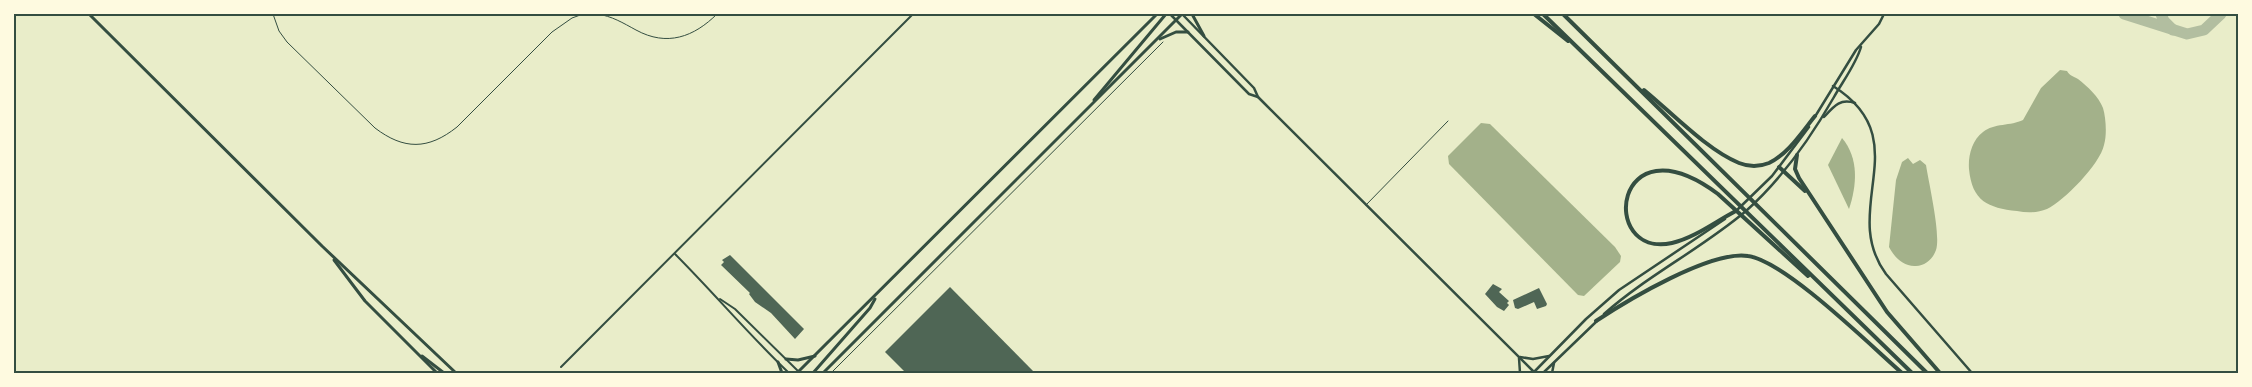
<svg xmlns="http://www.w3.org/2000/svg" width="2252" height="387" font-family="Georgia,serif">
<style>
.water{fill:#a3b18a}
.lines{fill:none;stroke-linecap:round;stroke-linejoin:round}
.taxiway{stroke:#b2bea0;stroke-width:11}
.building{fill:#4f6655}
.path{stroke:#344e41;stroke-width:1}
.service{stroke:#344e41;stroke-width:1}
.minor{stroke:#344e41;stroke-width:2}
.tertiary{stroke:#344e41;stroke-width:2.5}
.secondary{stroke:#344e41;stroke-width:3}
.motorway{stroke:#344e41;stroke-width:4}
.neatline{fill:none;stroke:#344e41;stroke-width:2}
</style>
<rect width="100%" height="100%" fill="#e9edc9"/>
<g class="water">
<path d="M2060 70 2067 71C2070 76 2073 76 2078 79 2087 86 2099 97 2103 108 2106 118 2107 135 2104 145 2100 164 2064 201 2047 209 2037 213 2027 213 2017 211 1988 208 1972 201 1969 169 1968 156 1972 140 1983 132 1994 123 2011 126 2023 120L2041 88Z"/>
<path d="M1481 123 1490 124 1615 247 1621 256 1620 262 1584 296 1578 295 1449 164 1448 156Z"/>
<path d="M1842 138C1859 158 1857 185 1849 209L1828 165Z"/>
<path d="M1908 158 1913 164 1920 160 1926 165C1929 184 1941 235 1936 250 1933 259 1925 266 1916 266 1904 267 1894 257 1889 247L1896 180 1902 162Z"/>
</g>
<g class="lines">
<g class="taxiway">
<path d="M2124 14 2187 34 2204 30 2221 14"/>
<path d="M2161 14 2164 21 2173 30"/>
</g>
</g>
<g class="building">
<path d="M730 255 804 329 795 339 771 313 755 302 749 294 750 293 721 265 724 262 722 260Z"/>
<path d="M1493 284 1502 289 1499 292 1509 301 1507 303 1509 305 1504 311 1497 307 1485 294Z"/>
<path d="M950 287 1035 373H906L885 352Z"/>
<path d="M1539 288 1547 304 1546 306 1537 309 1534 302 1518 309 1515 308 1513 300Z"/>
</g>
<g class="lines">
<path class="path" d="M831 373 1163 42"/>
<g class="service">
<path d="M273 14 279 31 287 42 375 128C404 150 428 150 457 127L552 32 572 18 583 14"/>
<path d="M597 14C612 16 623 23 636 30 667 47 694 37 717 14"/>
<path d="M1366 205 1448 121"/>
</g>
<g class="minor">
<path d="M675 254C714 293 749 335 789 373"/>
<path d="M720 299 735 309 799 372"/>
<path d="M561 367 913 14"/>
</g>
<g class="tertiary">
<path d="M1170 14 1249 94 1258 97"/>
<path d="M1182 14 1254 88 1258 97 1264 103 1534 372"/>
<path d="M1833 86C1919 140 1838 209 1886 274L1972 373"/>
<path d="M1816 115 1856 50 1879 24 1884 14"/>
<path d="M1824 117C1834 106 1840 98 1855 103"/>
<path d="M1736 211 1772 176 1809 127"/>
<path d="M1604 314C1648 275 1701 249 1746 211 1782 179 1810 139 1834 97 1843 81 1856 64 1861 47"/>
<path d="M1520 357 1533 359 1549 356"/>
<path d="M1519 358 1520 373"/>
<path d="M1533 373 1586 319 1619 290 1725 219"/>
<path d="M1543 373 1597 321"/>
<path d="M1552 373 1554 363"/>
</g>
<g class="secondary">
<path d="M89 14 322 246 456 373"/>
<path d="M1192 14 1204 36"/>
<path d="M1160 39 1176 32H1188"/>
<path d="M1094 100 1166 14"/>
<path d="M334 260 365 301 437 373"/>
<path d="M422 356 444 373"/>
<path d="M786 359 798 360 815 356"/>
<path d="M778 362 782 373"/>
<path d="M797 373 1157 14"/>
<path d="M813 373 870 308 875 299"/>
<path d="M823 373 1182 14"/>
</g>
<g class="motorway">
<path d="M1534 14 1568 41"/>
<path d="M1543 14 1912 373"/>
<path d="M1563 14 1927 373"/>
<path d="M1644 90C1671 112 1707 150 1739 163 1749 167 1759 167 1769 163 1788 154 1802 132 1815 116"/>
<path d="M1797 155 1795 169 1799 178 1887 312 1940 373"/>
<path d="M1779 167 1805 191"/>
<path d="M1734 212C1715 222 1694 238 1672 243 1598 259 1613 116 1718 194L1808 276"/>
<path d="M1596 321C1628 300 1711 250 1748 256 1785 261 1871 346 1902 373"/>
</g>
</g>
<rect width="2252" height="387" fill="none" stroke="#fefae0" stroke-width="30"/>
<rect x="15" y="15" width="2222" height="357" class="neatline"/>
</svg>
